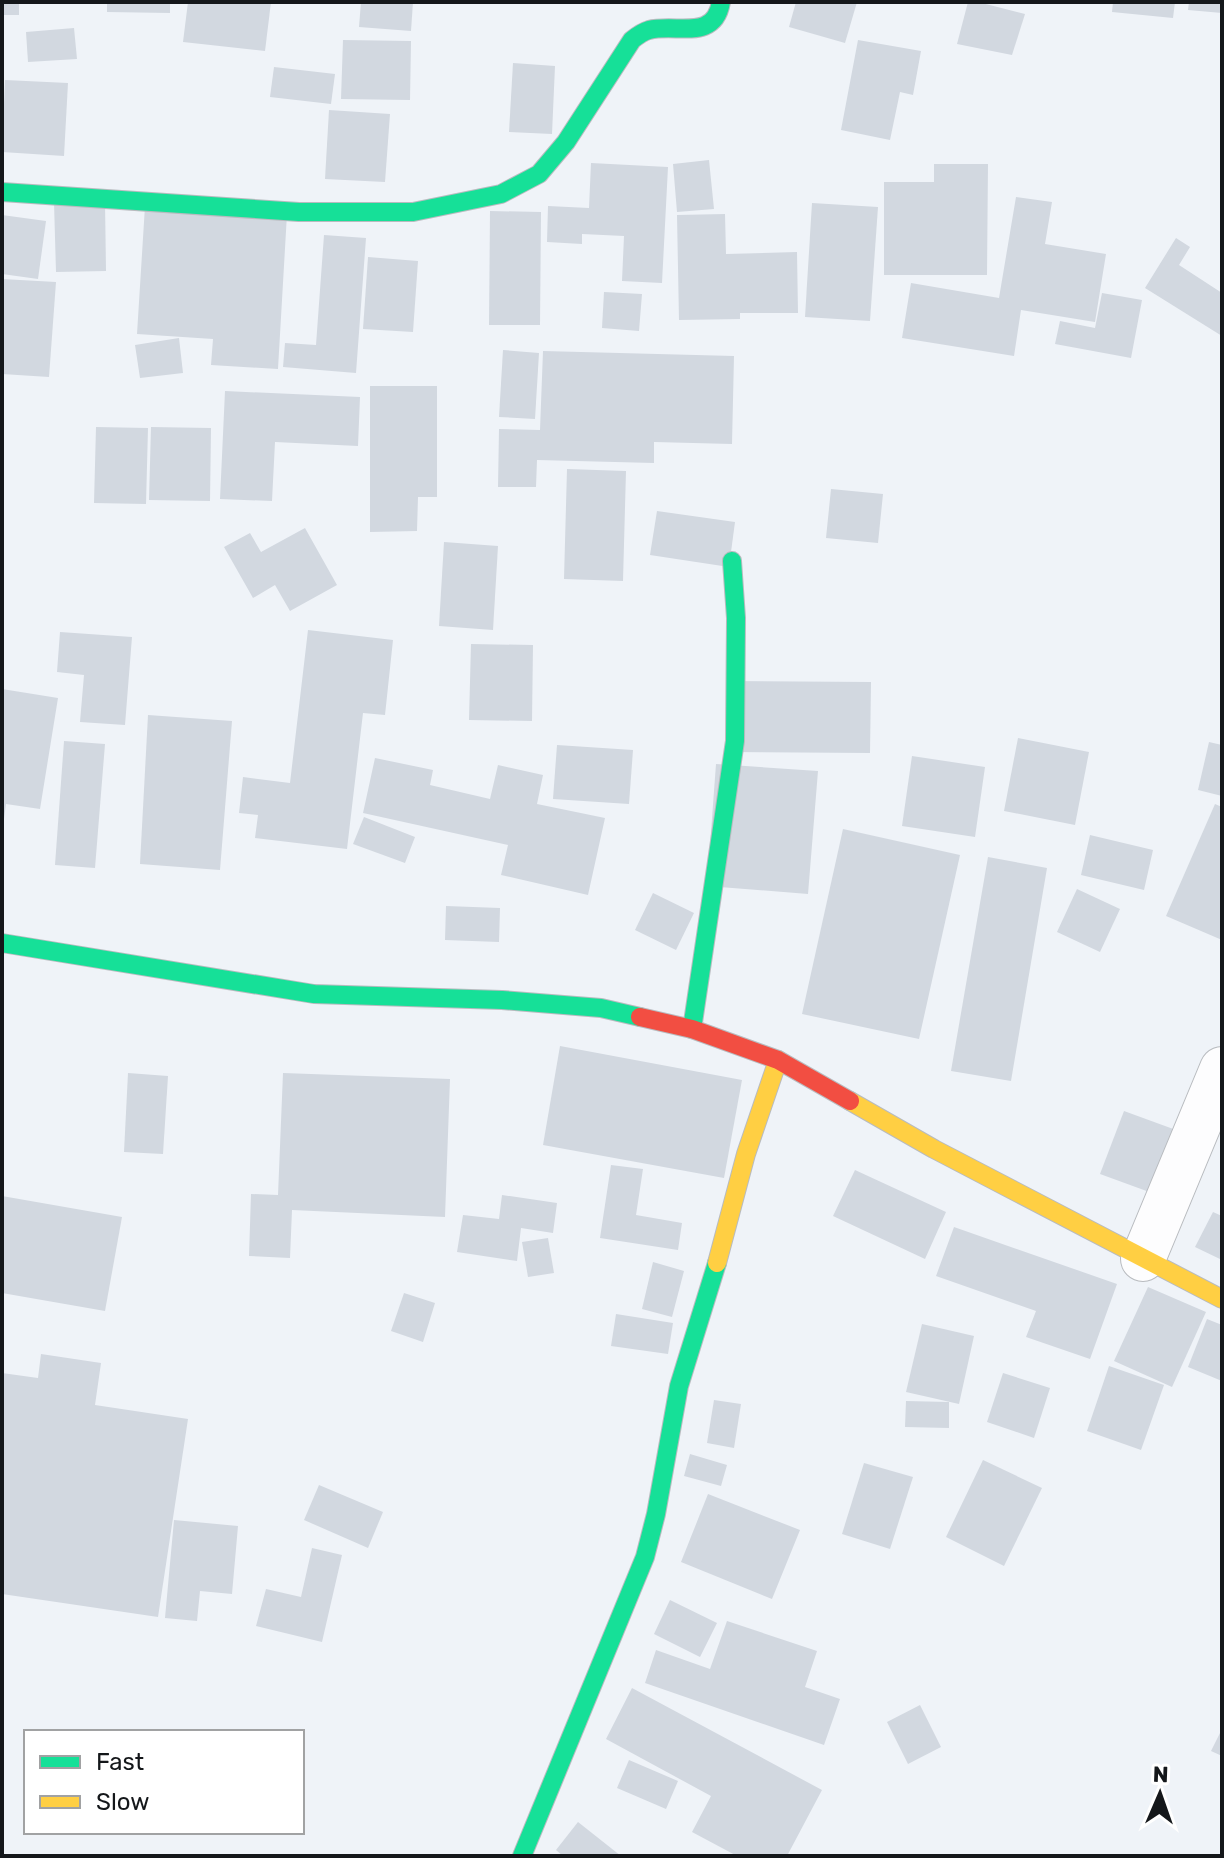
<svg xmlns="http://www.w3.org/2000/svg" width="1224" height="1858" font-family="Rubik,sans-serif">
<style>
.building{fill:#d2d8e0}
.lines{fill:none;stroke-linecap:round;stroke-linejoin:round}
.street-casing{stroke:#b8bbbf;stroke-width:46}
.fast-casing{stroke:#b8bbbf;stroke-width:20}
.slow-casing{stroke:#b8bbbf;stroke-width:20}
.jam-casing{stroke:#b8bbbf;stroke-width:20}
.street{stroke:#fdfdfe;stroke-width:44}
.fast{stroke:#16e098;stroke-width:18}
.slow{stroke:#ffcf43;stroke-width:18}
.jam{stroke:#f24e42;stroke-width:18}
</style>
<rect width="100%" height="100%" fill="#eff3f8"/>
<g class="building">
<rect x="2" y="2" width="17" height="13"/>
<path d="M107 2H170V13L107 12Z"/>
<path d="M188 2H271L265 51 183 42Z"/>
<path d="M361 2H413L411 31 359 27Z"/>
<path d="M796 2H857L845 43 789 27Z"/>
<path d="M968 2H978L1025 14 1012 55 957 44Z"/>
<path d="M1113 2H1175L1173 18 1112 12Z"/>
<path d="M1189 2H1222V13L1188 10Z"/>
<path d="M74 28 77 59 28 62 26 32Z"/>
<path d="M343 40 411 41 410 100 341 99Z"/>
<path d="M858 40 921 51 913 95 900 92 890 140 841 130Z"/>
<path d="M513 63 555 66 552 134 509 132Z"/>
<path d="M274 67 335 74 331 104 270 97Z"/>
<path d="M5 80 68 83 64 156 2 152Z"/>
<path d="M329 110 390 114 385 182 325 179Z"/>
<path d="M709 160 714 209 677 212 673 164Z"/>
<path d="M591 163 668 167 662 283 622 281 624 236 582 234V244L547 242 548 206 589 208Z"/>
<path d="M934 164H988L987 275H884V182H934Z"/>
<path d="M1016 197 1052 202 1045 244 1106 254 1095 322 1021 310 1014 356 902 338 911 283 999 298Z"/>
<path d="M54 202H105L106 271 56 272Z"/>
<path d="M812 203 878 207 870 321 805 317Z"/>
<path d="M145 206 287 214 278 369 211 365 213 339 137 334Z"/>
<path d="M490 211 541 212 540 325H489Z"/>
<path d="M725 214 726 254 797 252 798 313H740V319L679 320 677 215Z"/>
<path d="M2 215 46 221 38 279 2 274Z"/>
<path d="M324 235 366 238 356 373 283 367 285 343 316 345Z"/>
<path d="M1176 238 1190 247 1179 265 1222 293V336L1145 288Z"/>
<path d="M368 257 418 261 413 332 363 329Z"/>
<path d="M2 279 56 282 49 377 2 374Z"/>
<path d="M604 292 642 294 639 331 602 328Z"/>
<path d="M1102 293 1142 300 1131 358 1055 344 1060 321 1095 328Z"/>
<path d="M179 338 183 373 140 378 135 345Z"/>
<path d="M503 350 539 353 535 419 499 417Z"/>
<path d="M543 351 734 356 732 444 654 442V463L537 460 536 487H498L499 429 540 430Z"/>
<path d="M370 386H437V497H418L417 531 370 532Z"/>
<path d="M225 391 360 397 358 446 275 442 272 501 220 499Z"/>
<path d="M96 427 148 428 146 504 94 503Z"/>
<path d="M151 427 211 428 210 501 149 500Z"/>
<path d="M567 469 626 471 623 581 564 579Z"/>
<path d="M831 489 883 494 878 543 826 538Z"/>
<path d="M657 511 735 522 729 567 650 555Z"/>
<path d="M305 528 337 585 290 611 275 585 253 598 224 547 250 533 261 552Z"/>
<path d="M444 542 498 546 493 630 439 626Z"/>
<path d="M308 630 393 640 385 715 363 713 347 849 255 838 258 815 239 813 243 777 290 783Z"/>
<path d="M60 632 132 637 125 725 80 722 84 675 57 672Z"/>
<path d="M471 644 533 645 532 721 469 720Z"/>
<path d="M728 681 871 682 870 753 727 752Z"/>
<path d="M2 689 58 698 40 809 6 804 4 819H2Z"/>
<path d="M148 715 232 721 220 870 140 864Z"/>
<path d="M1018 738 1089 752 1075 825 1004 811Z"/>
<path d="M64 741 105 744 95 868 55 865Z"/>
<path d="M1209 742 1222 745V796L1198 790Z"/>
<path d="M557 745 633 750 629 804 553 799Z"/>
<path d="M912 756 985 767 975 837 902 826Z"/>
<path d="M375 758 433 770 430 785 490 799 498 765 543 775 537 804 605 818 588 895 501 875 508 845 363 813Z"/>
<path d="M716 764 818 771 808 894 707 886Z"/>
<path d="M1215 804 1222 807V940L1166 916Z"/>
<path d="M364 817 415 837 405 863 353 844Z"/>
<path d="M843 829 960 855 919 1039 802 1014Z"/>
<path d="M1090 835 1153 850 1144 890 1081 875Z"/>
<path d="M988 857 1047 868 1011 1081 951 1071Z"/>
<path d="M1077 889 1120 909 1100 952 1057 932Z"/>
<path d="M653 893 694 913 676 950 635 930Z"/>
<path d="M446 906 500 908 499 942 445 940Z"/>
<path d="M560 1046 742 1080 724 1178 543 1145Z"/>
<path d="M128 1073 168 1076 163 1154 124 1152Z"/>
<path d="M283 1073 450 1079 445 1217 292 1210 290 1258 249 1256 251 1194 278 1195Z"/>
<path d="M1124 1111 1176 1130 1152 1193 1100 1174Z"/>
<path d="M611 1165 643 1169 636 1215 682 1223 678 1250 600 1238Z"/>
<path d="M855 1170 946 1212 925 1259 833 1216Z"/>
<path d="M502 1195 557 1203 553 1233 521 1228 517 1261 457 1252 463 1215 499 1219Z"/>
<path d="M2 1196 122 1217 105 1311 2 1293Z"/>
<path d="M1213 1212 1222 1216V1260L1195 1247Z"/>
<path d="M954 1227 1117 1284 1090 1359 1026 1337 1036 1311 936 1276Z"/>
<path d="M548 1238 554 1273 528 1277 522 1242Z"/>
<path d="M653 1262 684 1271 672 1317 642 1309Z"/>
<path d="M1148 1287 1206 1312 1172 1387 1114 1361Z"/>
<path d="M404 1293 435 1303 423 1342 391 1331Z"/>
<path d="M616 1314 673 1323 668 1354 611 1346Z"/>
<path d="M1207 1319 1222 1325V1381L1188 1367Z"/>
<path d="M922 1324 974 1336 959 1404 906 1392Z"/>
<path d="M41 1354 101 1363 95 1405 188 1419 158 1617 2 1594V1373L38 1378Z"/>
<path d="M1109 1366 1164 1385 1141 1450 1087 1431Z"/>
<path d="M1003 1373 1050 1388 1034 1438 987 1422Z"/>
<path d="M714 1400 741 1404 734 1448 707 1443Z"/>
<path d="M906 1401 949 1402V1428L905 1427Z"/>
<path d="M690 1454 727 1465 721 1486 684 1476Z"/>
<path d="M983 1460 1042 1488 1004 1566 946 1537Z"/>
<path d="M864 1463 913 1477 890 1549 842 1534Z"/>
<path d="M319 1485 383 1512 368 1548 304 1520Z"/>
<path d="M708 1494 800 1530 772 1599 681 1562Z"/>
<path d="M174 1520 238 1526 232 1594 200 1591 197 1621 165 1618Z"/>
<path d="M312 1548 342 1555 322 1642 256 1626 266 1589 301 1597Z"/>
<path d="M670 1600 717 1623 700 1657 654 1634Z"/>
<path d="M727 1621 817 1651 805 1687 840 1699 824 1745 645 1683 656 1650 710 1669Z"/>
<path d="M632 1688 822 1790 787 1856H737L692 1832 711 1796 606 1739Z"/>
<path d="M920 1705 941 1747 908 1764 887 1722Z"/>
<path d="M1222 1729V1756L1211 1751Z"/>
<path d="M629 1760 678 1781 666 1809 617 1788Z"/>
<path d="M578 1822 621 1856H563L556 1850Z"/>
</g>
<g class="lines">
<g class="street-casing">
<path id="street" d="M1143 1259 1222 1069"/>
</g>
<g class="fast-casing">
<g id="fast">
<path d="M2 192 299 212H413L501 194 539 174 566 142 632 40C637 36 642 32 649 30 677 23 714 42 721 2"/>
<path d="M2 943 314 994 502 1000 601 1008 640 1017"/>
<path d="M692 1029 735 741 736 618 732 561"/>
<path d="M522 1856 645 1557 656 1514 679 1386 717 1263"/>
</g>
</g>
<g class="slow-casing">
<g id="slow">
<path d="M850 1101 934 1149 1222 1299"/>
<path d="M717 1263 746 1154 778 1060"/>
</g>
</g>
<g class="jam-casing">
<path id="jam" d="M640 1017 692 1029 778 1060 850 1101"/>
</g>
<use href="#street" class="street"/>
<use href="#fast" class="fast"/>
<use href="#slow" class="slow"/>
<use href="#jam" class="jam"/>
</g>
<rect width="1224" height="1858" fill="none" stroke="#14171a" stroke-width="8"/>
<rect x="24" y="1730" width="280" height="104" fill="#ffffff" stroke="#a1a2a3" stroke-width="2"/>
<rect x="40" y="1756" width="40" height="12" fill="#16e098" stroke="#a1a2a3" stroke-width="2"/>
<text x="96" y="1770" font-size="24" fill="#14171a">Fast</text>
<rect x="40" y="1796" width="40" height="12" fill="#ffcf43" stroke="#a1a2a3" stroke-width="2"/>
<text x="96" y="1810" font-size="24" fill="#14171a">Slow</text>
<g transform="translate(1160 1794) rotate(2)" stroke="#ffffff" stroke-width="6" paint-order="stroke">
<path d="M0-6L14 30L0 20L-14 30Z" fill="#14171a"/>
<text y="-12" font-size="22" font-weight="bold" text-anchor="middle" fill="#14171a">N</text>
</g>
</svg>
